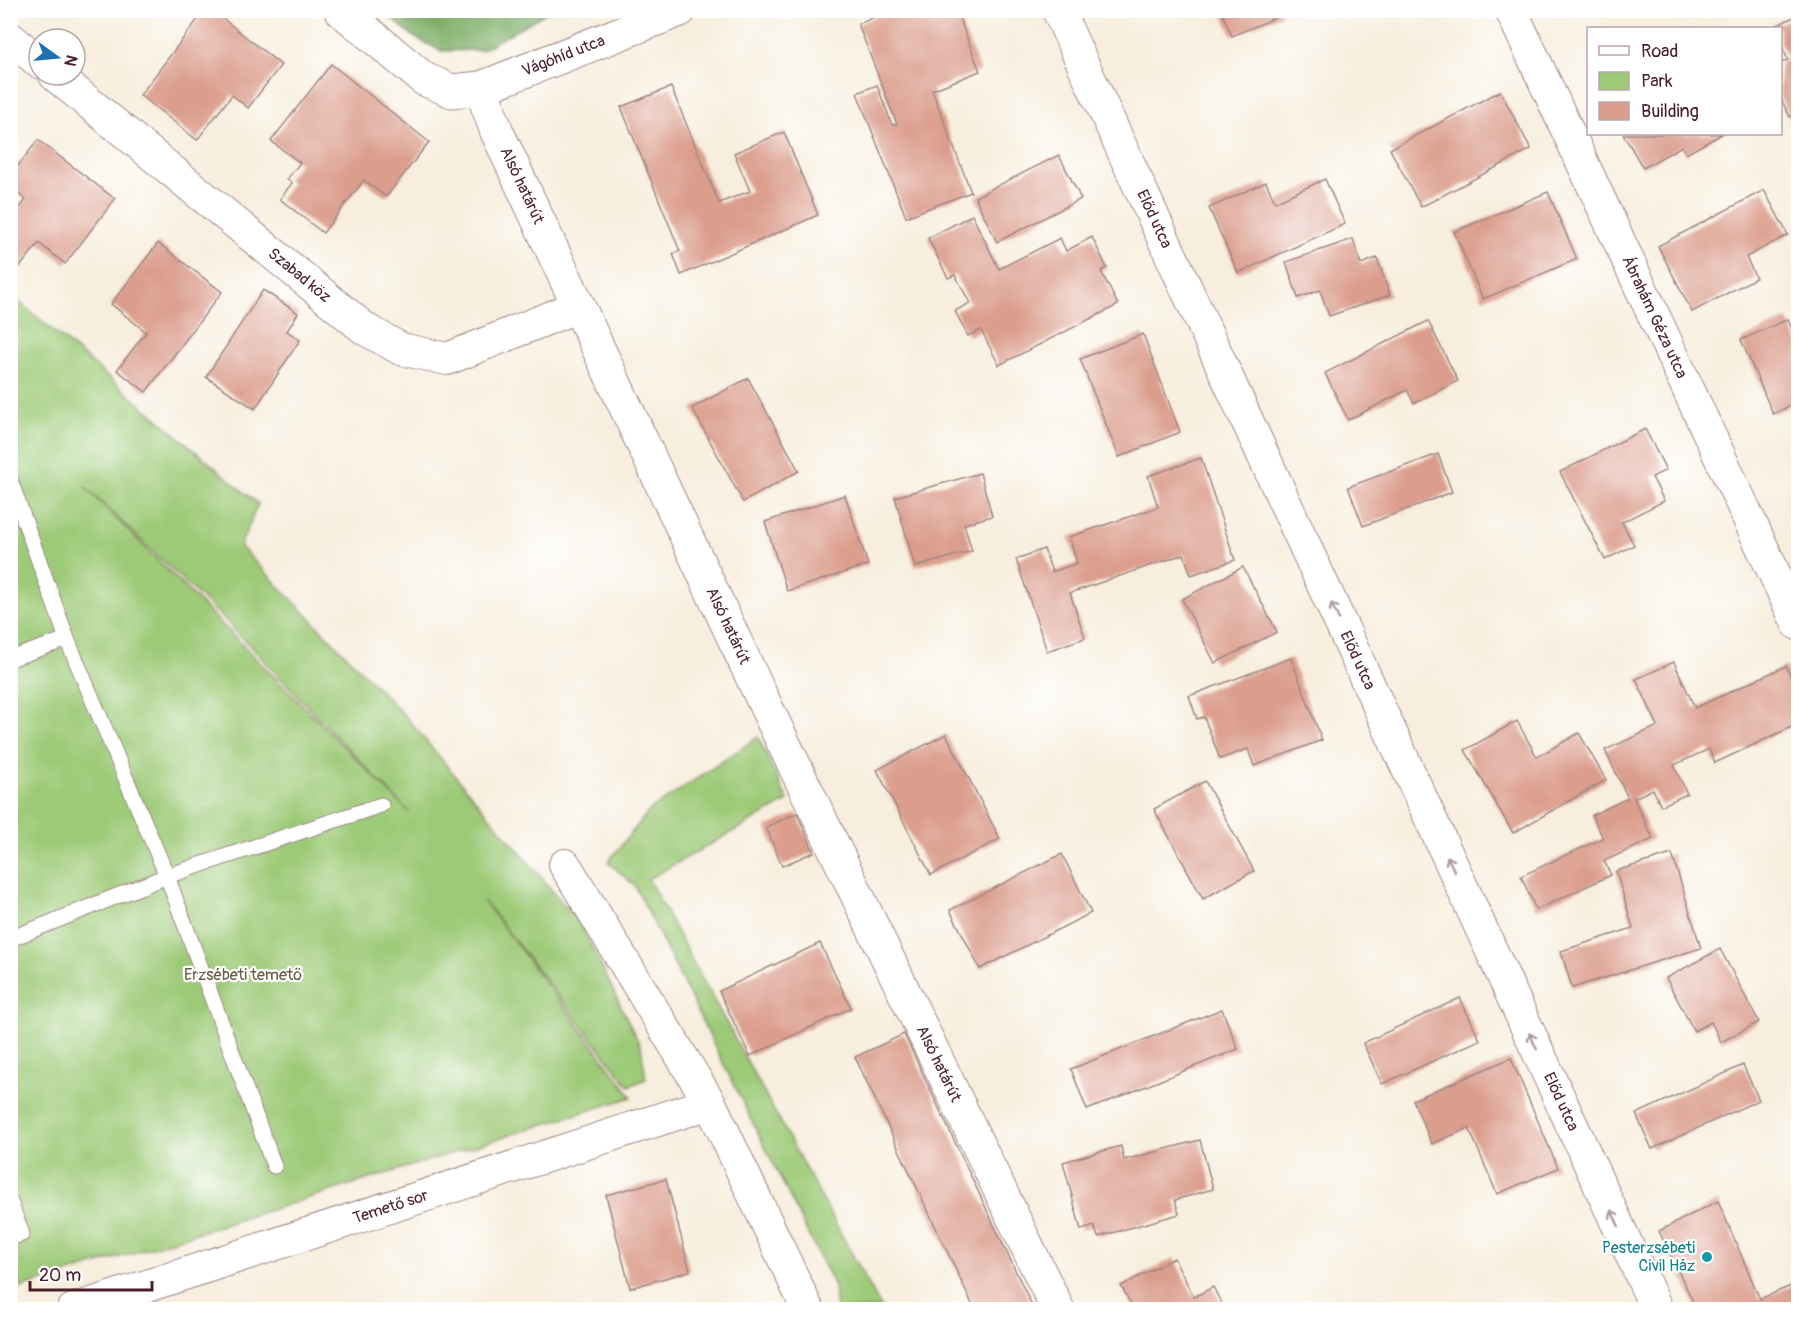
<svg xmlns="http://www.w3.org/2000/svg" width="1809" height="1320" font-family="Pangolin,sans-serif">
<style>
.green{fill:#9dca77;stroke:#747451;stroke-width:1.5;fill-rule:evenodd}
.forest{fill:#7eae68;stroke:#64664a;stroke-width:1.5}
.building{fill:#db9e8d}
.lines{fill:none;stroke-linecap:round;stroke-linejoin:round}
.service-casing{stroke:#a08684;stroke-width:17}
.minor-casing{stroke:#a08684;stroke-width:34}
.tertiary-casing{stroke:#a08684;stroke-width:35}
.service{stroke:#fff;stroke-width:15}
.minor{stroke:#fff;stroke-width:32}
.tertiary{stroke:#fff;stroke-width:33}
.oneway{stroke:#ae9aa0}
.culture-dot{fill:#0f9aa8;stroke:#fff;stroke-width:2}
.labels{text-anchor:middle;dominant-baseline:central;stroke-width:4.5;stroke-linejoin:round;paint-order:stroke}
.street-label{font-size:16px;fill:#4a1f2b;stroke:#fff}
.park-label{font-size:16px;fill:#675b46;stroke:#fff}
.culture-label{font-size:16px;fill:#0d838f;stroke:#fff;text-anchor:end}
</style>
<rect width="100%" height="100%" fill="#fff"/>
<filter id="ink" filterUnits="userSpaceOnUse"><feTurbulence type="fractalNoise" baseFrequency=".0167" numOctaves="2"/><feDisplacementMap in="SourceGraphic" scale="12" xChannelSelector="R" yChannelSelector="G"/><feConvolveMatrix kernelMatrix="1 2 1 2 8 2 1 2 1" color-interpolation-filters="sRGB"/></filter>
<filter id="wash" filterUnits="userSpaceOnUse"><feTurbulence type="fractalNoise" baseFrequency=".008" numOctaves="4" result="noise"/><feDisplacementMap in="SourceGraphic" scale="24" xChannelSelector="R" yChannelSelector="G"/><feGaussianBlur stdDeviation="1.35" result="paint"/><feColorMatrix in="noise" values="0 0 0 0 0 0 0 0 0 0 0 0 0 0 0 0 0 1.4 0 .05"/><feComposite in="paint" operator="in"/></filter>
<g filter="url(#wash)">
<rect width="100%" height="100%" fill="#f7eedd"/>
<g class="green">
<path d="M10 294 258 504 240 546 405 716 581 925 641 1047 646 1079 629 1086 483 900 632 1097 11 1291ZM85 487 226 621 410 813Z"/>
<path d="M758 737 788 801 648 879 882 1309H836L834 1286 635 886 608 862 649 811Z"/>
</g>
<path class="forest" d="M383 11H549L482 50 441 51 414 37Z"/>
<g id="blocks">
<g class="building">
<path d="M205 10H212L281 65 248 108 232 95 197 140 140 95Z"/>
<path d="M891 10H956L980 71 932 90 971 192 906 217 857 93 877 85 892 125 897 124 858 24Z"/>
<path d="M1221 10H1280L1282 15 1232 36Z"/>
<path d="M1798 15V113L1790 117 1780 97V63L1788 60 1780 42V28L1773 27Z"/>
<path d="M331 64 429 142 386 197 364 180 323 233 280 199 292 183 287 179 300 163 271 141Z"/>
<path d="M671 87 719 203 750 191 734 153 784 132 818 215 681 275 673 254 680 251 621 107Z"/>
<path d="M1500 91 1531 149 1421 207 1390 149Z"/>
<path d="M1623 134H1722L1686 154 1682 146 1643 168Z"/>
<path d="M38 140 115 199 65 264 39 243 10 279V220L26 200 10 187V176Z"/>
<path d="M1059 155 1081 199 997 242 975 197Z"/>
<path d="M1325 179 1345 224 1238 273 1209 208 1266 182 1275 202Z"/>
<path d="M1764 190 1788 235 1746 257 1756 278 1692 312 1658 246Z"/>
<path d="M1548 192 1577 259 1483 299 1454 232Z"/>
<path d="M972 215 999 269 1060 238 1066 251 1092 237 1107 268 1101 271 1118 305 999 365 981 330 968 336 955 311 970 303 955 275 948 278 928 238Z"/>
<path d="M1353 239 1361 264 1377 258 1390 295 1329 316 1320 290 1298 298 1286 262Z"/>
<path d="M158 243 222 292 146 392 117 370 146 332 111 304Z"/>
<path d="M263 290 298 313 287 331 300 340 255 409 206 377Z"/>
<path d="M1788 319 1798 343V402L1773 414 1741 340Z"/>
<path d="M1428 321 1458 381 1414 403 1407 390 1348 420 1325 373Z"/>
<path d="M1143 334 1180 432 1119 457 1080 359Z"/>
<path d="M748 378 799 471 743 502 692 408Z"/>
<path d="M1645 429 1666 470 1652 477 1664 501 1622 522 1634 545 1605 560 1560 472Z"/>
<path d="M1438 454 1452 492 1363 526 1348 487Z"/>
<path d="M1201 458 1235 560 1191 575 1184 554 1070 593 1085 638 1047 651 1016 559 1044 549 1052 572 1077 563 1069 537 1158 507 1148 476Z"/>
<path d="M980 473 992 516 964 524 972 551 915 567 895 497Z"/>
<path d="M845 495 868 565 787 591 765 522Z"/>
<path d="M1243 567 1277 632 1215 663 1182 599Z"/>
<path d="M1291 658 1322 740 1254 766 1248 749 1220 759 1204 717 1197 719 1189 696Z"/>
<path d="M1674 662 1695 708 1786 666 1798 693V724L1715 763 1709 749 1674 765 1687 794 1661 806 1653 789 1634 798 1653 839 1604 861 1611 875 1536 910 1521 876 1603 838 1592 815 1628 798 1605 750 1658 726 1636 679Z"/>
<path d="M1517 721 1537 757 1579 733 1606 780 1513 833 1465 750Z"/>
<path d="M946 734 1000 839 931 875 877 770Z"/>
<path d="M1205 781 1254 871 1203 899 1154 809Z"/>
<path d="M797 813 814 852 782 866 766 827Z"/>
<path d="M1062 854 1091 913 980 969 950 910Z"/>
<path d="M1672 854 1701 948 1572 988 1561 951 1633 928 1616 871Z"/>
<path d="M820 943 851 1008 750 1056 719 991Z"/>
<path d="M1720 949 1759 1022 1721 1042 1711 1022 1694 1031 1666 978Z"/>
<path d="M1460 998 1480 1040 1382 1084 1363 1043Z"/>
<path d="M1222 1009 1238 1049 1087 1110 1071 1069Z"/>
<path d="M904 1034 1034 1310H975L855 1057Z"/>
<path d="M1511 1058 1558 1168 1497 1194 1469 1128 1432 1144 1413 1100Z"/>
<path d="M1743 1065 1759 1100 1652 1149 1636 1114Z"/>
<path d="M1200 1140 1213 1189 1175 1200 1179 1214 1098 1237 1094 1226 1081 1230 1063 1162 1121 1146 1124 1160Z"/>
<path d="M666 1179 690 1271 630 1288 606 1195Z"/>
<path d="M1718 1201 1760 1299 1798 1283V1310H1697L1659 1231Z"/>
<path d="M1174 1258 1194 1297 1213 1287 1225 1310H1126L1132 1306 1121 1286Z"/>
</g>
</g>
</g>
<g filter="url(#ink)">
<use href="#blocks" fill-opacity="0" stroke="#a08684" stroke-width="1.5"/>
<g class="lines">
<g class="service-casing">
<g id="service">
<path d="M10 480 67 639 167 876 274 1166"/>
<path d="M10 659 67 639"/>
<path d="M10 939 167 876 381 805"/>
<path d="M10 1202 22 1234 10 1238"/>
</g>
</g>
<g class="minor-casing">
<g id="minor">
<path id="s1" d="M1058 10 1657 1310"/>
<path id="s2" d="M1511 10 1798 624"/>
<path d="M10 38 39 62"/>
<path id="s3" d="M55 75 365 329 401 349 447 359 579 306"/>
<path d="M565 865 710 1103 808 1310"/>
<path id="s4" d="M73 1310 710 1103"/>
</g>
</g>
<g class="tertiary-casing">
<g id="tertiary">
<path id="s5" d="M341 10 424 79 452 91 481 88 680 10"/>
<path id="s6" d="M481 88 497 132 768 711 1058 1310"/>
</g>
</g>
<use href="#service" class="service"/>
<use href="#minor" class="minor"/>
<use href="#tertiary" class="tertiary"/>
</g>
<defs><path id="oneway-shaft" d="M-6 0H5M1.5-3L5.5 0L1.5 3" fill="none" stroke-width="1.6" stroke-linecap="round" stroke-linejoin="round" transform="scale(1.5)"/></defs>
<g class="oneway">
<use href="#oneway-shaft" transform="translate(1335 611) rotate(-115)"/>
<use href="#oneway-shaft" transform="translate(1451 864) rotate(-115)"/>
<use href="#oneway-shaft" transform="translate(1533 1041) rotate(-115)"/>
<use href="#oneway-shaft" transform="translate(1615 1218) rotate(-115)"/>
</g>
</g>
<circle class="culture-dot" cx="1707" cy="1257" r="6"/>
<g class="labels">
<g class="street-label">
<text stroke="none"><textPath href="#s5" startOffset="256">Vágóhíd utca</textPath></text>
<text stroke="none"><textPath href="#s6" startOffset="106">Alsó határút</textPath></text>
<text stroke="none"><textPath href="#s1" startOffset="230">Előd utca</textPath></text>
<text stroke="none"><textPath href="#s3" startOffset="316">Szabad köz</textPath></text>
<text stroke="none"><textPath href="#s2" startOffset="339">Ábrahám Géza utca</textPath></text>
<text stroke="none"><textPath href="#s6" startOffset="592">Alsó határút</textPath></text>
<text stroke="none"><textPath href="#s1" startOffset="716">Előd utca</textPath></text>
<text stroke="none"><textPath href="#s6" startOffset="1078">Alsó határút</textPath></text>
<text stroke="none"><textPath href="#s1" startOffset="1202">Előd utca</textPath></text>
<text stroke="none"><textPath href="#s4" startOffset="334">Temető sor</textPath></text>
</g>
<g class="park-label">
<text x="243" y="975">Erzsébeti temető</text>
</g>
<g class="culture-label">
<text x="1695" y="1248">Pesterzsébeti<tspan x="1695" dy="18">Civil Ház</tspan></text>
</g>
</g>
<rect width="1809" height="1320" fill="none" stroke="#fff" stroke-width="36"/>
<rect x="1587" y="27" width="195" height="108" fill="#ffffff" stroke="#b7a5aa" stroke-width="1.5"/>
<rect x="1599" y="46" width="30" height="9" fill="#ffffff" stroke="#b7a5aa" stroke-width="1.5"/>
<text x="1641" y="57" font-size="18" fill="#4a1f2b">Road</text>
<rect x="1599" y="72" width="30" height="18" fill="#9dca77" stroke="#b7a5aa" stroke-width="1.5"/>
<text x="1641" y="87" font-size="18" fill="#4a1f2b">Park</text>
<rect x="1599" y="102" width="30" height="18" fill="#db9e8d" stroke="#b7a5aa" stroke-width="1.5"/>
<text x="1641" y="117" font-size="18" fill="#4a1f2b">Building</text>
<g transform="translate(57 57) rotate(105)"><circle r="28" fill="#ffffff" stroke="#b7a5aa" stroke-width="1.5"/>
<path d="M0-4.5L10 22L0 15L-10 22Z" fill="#1f6fb2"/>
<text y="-9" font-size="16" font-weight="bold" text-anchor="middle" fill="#4a1f2b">N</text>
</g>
<path d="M30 1281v9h122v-9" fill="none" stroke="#4a1f2b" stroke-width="3"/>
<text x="39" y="1281" font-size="18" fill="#4a1f2b" stroke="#ffffff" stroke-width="4.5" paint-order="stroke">20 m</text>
</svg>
